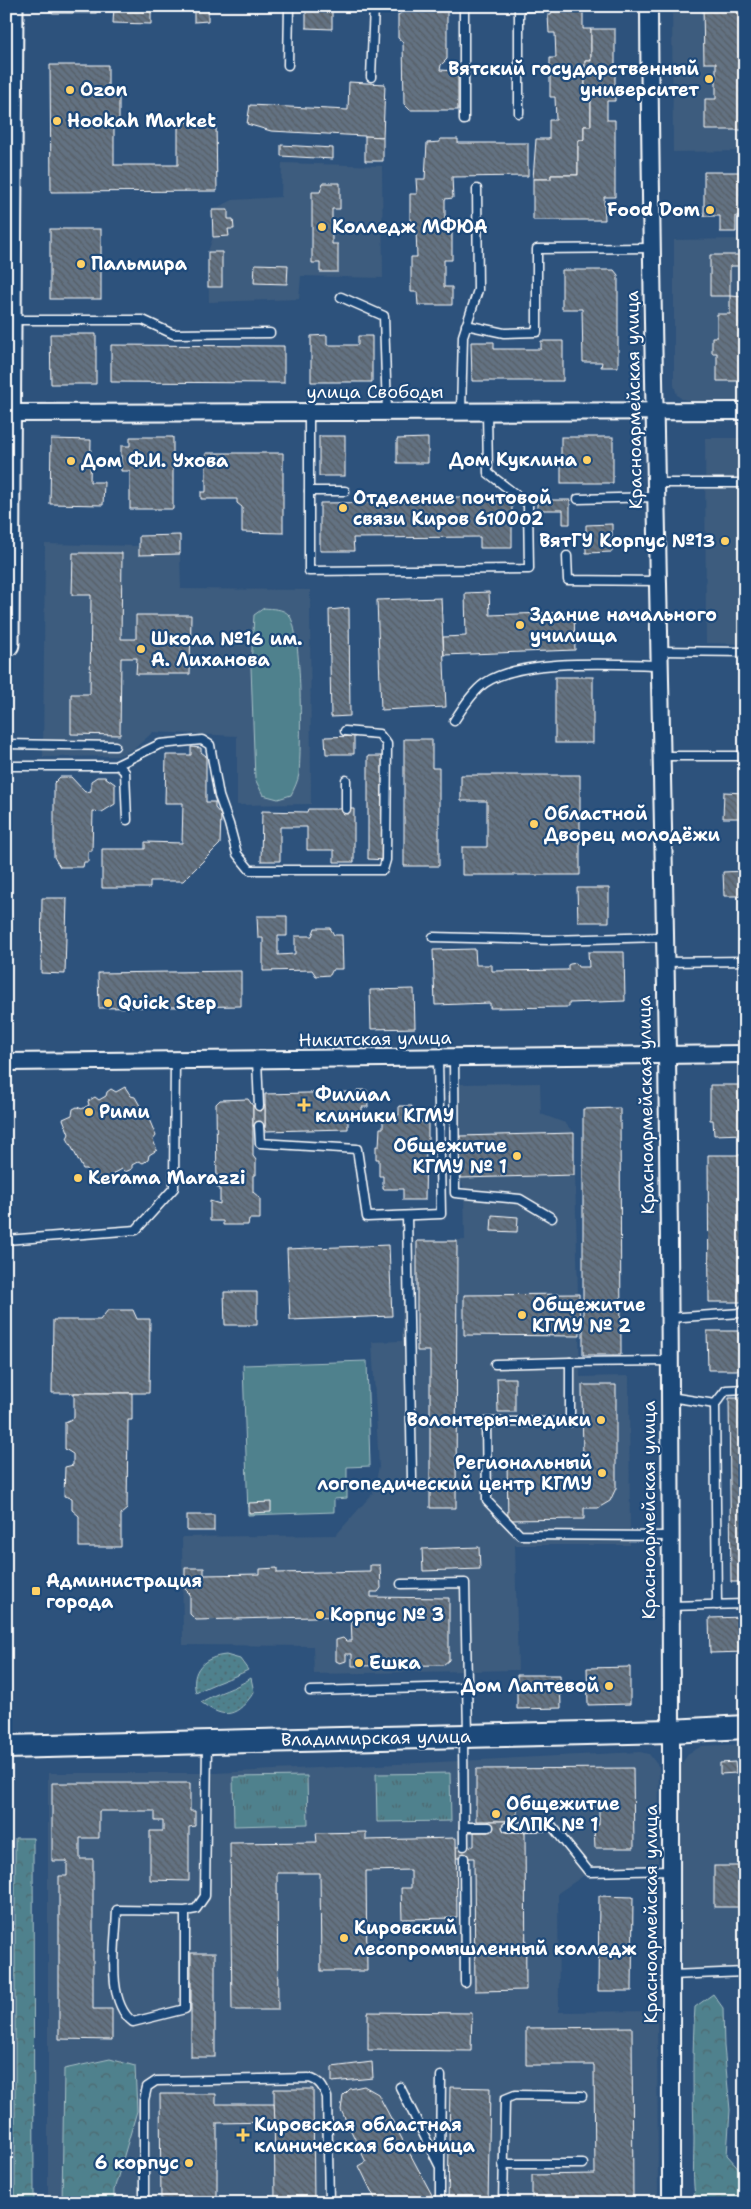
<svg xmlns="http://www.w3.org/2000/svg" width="751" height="2209" font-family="'Shantell Sans',sans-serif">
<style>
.built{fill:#3d5c7e}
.grass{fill:url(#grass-dots);stroke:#a7c0c6}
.forest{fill:url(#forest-crowns);stroke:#a7c0c6}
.park{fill:url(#park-tufts);stroke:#a7c0c6}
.pitch{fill:#4f818d;stroke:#a7c0c6}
.building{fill:url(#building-back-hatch);stroke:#fff}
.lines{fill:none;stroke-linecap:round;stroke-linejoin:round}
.lane-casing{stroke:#fff;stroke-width:11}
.street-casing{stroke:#fff;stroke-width:20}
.secondary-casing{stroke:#fff;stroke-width:26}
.primary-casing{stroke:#fff;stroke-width:29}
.lane{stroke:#1f4a7a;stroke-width:8}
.street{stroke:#1f4a7a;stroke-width:16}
.secondary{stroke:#1f4a7a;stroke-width:22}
.primary{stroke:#1f4a7a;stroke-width:25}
.poi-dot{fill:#ffd166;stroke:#1f4a7a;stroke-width:2}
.labels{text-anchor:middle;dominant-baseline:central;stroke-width:4.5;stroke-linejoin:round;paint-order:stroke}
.poi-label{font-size:18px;font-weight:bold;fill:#fff;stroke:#1f4a7a;text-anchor:start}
.street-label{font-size:18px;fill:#fff;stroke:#1f4a7a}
</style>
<defs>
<pattern id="grass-dots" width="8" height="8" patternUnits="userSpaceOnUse" patternTransform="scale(1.25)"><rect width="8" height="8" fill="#4f818d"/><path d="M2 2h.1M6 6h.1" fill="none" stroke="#4e6970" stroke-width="1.8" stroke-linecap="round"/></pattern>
<pattern id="forest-crowns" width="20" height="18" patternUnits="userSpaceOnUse" patternTransform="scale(1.25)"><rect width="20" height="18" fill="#4f818d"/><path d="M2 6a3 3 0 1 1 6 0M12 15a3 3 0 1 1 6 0" fill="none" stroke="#4e6970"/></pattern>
<pattern id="park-tufts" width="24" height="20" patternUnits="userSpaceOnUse" patternTransform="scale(1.25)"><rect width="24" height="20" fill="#4f818d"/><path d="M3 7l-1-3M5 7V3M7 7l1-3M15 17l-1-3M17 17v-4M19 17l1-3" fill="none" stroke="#4e6970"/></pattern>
<pattern id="building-back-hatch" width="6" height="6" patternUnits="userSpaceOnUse" patternTransform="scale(1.25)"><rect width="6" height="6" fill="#637282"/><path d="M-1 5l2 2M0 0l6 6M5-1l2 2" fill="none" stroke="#565d64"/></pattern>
</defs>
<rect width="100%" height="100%" fill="#2d527c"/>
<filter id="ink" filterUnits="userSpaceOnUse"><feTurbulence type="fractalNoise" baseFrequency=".02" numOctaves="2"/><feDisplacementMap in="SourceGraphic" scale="10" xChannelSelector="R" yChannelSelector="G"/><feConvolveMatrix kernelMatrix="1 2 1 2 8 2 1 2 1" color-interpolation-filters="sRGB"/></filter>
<g filter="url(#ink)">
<g class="built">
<path d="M672 6H745V151L673 152Z"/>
<path d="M282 163 382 166 383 278 301 276 299 299 209 302 208 252 213 237 212 210 233 200 281 197Z"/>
<path d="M745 239V401H690L682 399 677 395 674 385V240Z"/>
<path d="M705 438H745V644L706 643Z"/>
<path d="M45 544 139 546 140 555 180 554 181 589 310 590 311 804 237 805V736L153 732 134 749 118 756 43 757Z"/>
<path d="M540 1083 541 1114 565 1123 574 1133 580 1377 629 1376 630 1545H515L518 1670 314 1674 313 1646 183 1645 182 1537 336 1535 373 1493 379 1467 372 1342 402 1341V1241L465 1240 464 1188 459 1177 458 1084Z"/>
<path d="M745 1744V1968L682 1970 680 1766 689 1753 702 1746Z"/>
<path d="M640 1752 649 1754 659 1767 658 1870 589 1872 558 1893 559 2012 657 2011 658 2203H48V1773H215Z"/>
</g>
<g class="grass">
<path d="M226 1655 240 1659 248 1670C231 1679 213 1683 196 1693 190 1670 204 1657 226 1655Z"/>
<path d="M251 1678 254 1692C238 1716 225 1721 201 1702 218 1692 235 1689 251 1678Z"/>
</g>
<g class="forest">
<path d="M15 1838H33L34 2203H15Z"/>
<path d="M713 1994 723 2008 724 2046 730 2110 727 2155 745 2175V2203H696C692 2181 694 2160 694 2138 693 2094 692 2051 695 2007Z"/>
<path d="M110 2059 135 2066 137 2111 114 2190V2203H62L64 2069Z"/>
</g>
<g class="park">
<path d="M450 1773 451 1821 377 1822 376 1774Z"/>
<path d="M307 1776 308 1824 234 1826 233 1777Z"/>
</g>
<g class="pitch">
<path d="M264 608C272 609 283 608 289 615 303 631 301 749 299 774 298 781 294 789 291 795L278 799 263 795 255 779 251 667 254 615Z"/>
<path d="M367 1361 370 1466 347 1467V1498L334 1499V1512L248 1515 243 1365Z"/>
</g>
<g class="building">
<rect x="53" y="6" width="43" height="7"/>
<path d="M114 6H166H151V24L113 23Z"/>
<path d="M194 6H208V21L194 22Z"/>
<path d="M306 6H332V29L306 28Z"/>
<path d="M404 6H447V59L441 65 440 70 456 71 458 74V110H410L404 104 403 42 398 38V15L404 11Z"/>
<path d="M552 6H583V29H591V61H585V91H591V126H584V140H578V175H551V179H533L536 139H549V120H556L555 97H550V58H556L555 33H549L548 15H551Z"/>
<path d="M703 6H745V130H705V99H716V63H704Z"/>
<path d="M591 29H615V101H607V120H615V197H604L605 220H533V179H551V175H578V140H584V126H591V91H585V61H591Z"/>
<path d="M50 65H108V95H119V123H114V165H178V122H216L217 191 51 192Z"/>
<path d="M349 82 385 84 383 137 271 131 247 124 250 105 348 110Z"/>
<path d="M365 136 383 137V161H365Z"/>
<path d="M440 139H458V143H528V176L452 177 453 198 445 199V224H452V260H444V287H452V305H418L417 292H411V257H417L416 230H410V194H417L416 179H425L427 143 440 142Z"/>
<path d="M281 145 333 148V159L281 156Z"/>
<path d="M704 172H741V195H745V216H736V232H720V216H704Z"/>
<path d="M323 183H340V209H332V244H338V272H320V263H312V192H320Z"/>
<path d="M212 210H228V219H233L234 229H228L229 236 213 237Z"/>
<rect x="50" y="229" width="51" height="70"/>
<rect x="208" y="252" width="14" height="35"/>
<path d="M710 255H742L743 266H730V296H710Z"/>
<path d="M255 264 288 265 287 284 254 283Z"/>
<path d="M562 270H614L618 275V367H601L602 362H583L582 309H562Z"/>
<path d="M730 296 745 297V381H717V353H712V337H717V314H730Z"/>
<path d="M50 334H96V384H51Z"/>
<path d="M327 335V345H358V336H372V382H311V336Z"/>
<path d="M541 341H563V381H472L471 342H494V349H541Z"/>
<path d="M111 345 284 346V383L111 382Z"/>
<rect x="319" y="436" width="26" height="40"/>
<path d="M130 437H173V509H130V471H121V446H130Z"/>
<rect x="561" y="437" width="52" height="46"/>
<path d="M428 438V463H397V439Z"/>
<path d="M51 439 91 440 90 482H104L103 505 50 504Z"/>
<path d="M206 453H283V533L242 532V507L237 503V499H201V492H206Z"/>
<path d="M422 497H486V501H512V548H480V537L353 538 354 551H320V503L422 502Z"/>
<path d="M537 500H570V524H563V510H537Z"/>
<path d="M612 524V552L586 553V525Z"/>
<path d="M180 535V554L139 555V536Z"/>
<path d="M73 553H122L121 639H136V615H191L190 674H136L137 658H121L120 735 71 734V694H90L91 595H72Z"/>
<path d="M489 592 490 615 574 612 575 650 444 655 443 637 466 636 465 593Z"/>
<path d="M441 598 446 707 381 710 377 600Z"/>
<path d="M349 608 350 716 331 717 329 610Z"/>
<rect x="555" y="677" width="38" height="66"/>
<path d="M354 736V754H326L325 737Z"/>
<path d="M404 739H432V768H439V866H404Z"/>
<path d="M191 747 201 748V752L206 756V802H215V808L221 815 220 844 183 881H150V888H102V849H145V842L182 843 183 803H165L166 755H191Z"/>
<path d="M368 756H386V860L368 859Z"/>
<path d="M461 775H580V875H462V847H487V801H461Z"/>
<path d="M60 777H71L85 792 91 791V781L97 777H105L115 784V804L102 812 93 811 92 851H88V862H84L83 867H60L54 857V783Z"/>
<path d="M724 792 745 793V818H723Z"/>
<path d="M308 809H354V862H334V850H307V827H280V861H261L262 811 307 812Z"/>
<path d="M745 871V896H724L723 872Z"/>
<path d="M577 888H609V922H578Z"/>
<path d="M42 898H67L65 974 41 973Z"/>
<path d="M257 916H287V936H278V955L295 954V936H312L315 928H330L334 935H342L343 969H333L330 975 316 976 312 970 263 971V938H258Z"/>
<path d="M475 949 476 965H492V971L568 970V965L570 964 576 963 578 967H589L588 952H624L625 1001 569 1003V1007L490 1008V1003L435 1005 433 950Z"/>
<path d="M241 971V1006L99 1008 98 973Z"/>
<path d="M414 989 415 1028 371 1029 370 990Z"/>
<path d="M710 1085H745V1134L714 1135 713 1120H710Z"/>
<path d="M125 1087 131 1096 135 1097 143 1111 146 1112 156 1136 153 1140 157 1150 149 1155 148 1160 143 1163 139 1161 132 1165V1169L125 1172 122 1169 115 1173 114 1178 109 1180 105 1178 94 1182 87 1169H83L67 1138 69 1134 63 1119 72 1115 73 1109 77 1107 82 1109 89 1105 88 1101 95 1097 99 1100 106 1096 107 1092 111 1089 116 1092Z"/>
<path d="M357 1090H367L368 1107H362V1116H348V1129L265 1131V1094L348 1092V1096H357Z"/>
<path d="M248 1099 253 1106V1156L256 1160V1175H253V1192L260 1198V1219H249L248 1225H223V1221H210V1201L220 1204V1188H217L216 1104 220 1100Z"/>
<rect x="253" y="1106" width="12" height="20"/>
<path d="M399 1106H412L411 1121 428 1122V1144H426L425 1200H403V1189H383V1176H379V1159H376V1146H379L380 1128H383V1115H399Z"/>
<path d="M620 1108 621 1355H583V1109Z"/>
<path d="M574 1133V1175L461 1178 460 1136Z"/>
<path d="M708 1155H743L744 1302H709Z"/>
<path d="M492 1215 518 1217 517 1232 491 1231Z"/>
<path d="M417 1241H457L456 1508H430V1351H417Z"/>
<path d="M389 1245 392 1316 290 1320 287 1249Z"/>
<path d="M224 1292H257V1325H225Z"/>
<path d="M579 1294 580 1336 464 1335V1295Z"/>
<path d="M108 1310H133L137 1319H150L149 1393H52L53 1320H100Z"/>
<path d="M707 1331H745V1370H708Z"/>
<path d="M497 1378H515V1412H498Z"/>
<path d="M582 1385H616V1488L610 1501 598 1508H584V1519L508 1520 507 1463 583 1462Z"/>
<path d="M74 1393H132V1420H128L127 1509 121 1514V1547H79V1516L72 1510V1498L64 1496 65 1467 73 1465V1454L65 1449V1422L74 1418Z"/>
<path d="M729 1398H745V1582H731Z"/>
<path d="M271 1502V1512L249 1513V1503Z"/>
<rect x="187" y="1515" width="27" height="16"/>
<path d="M479 1547 480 1569 423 1571 422 1549Z"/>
<path d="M370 1565H380L381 1588 378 1592H371V1597L449 1598V1660L443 1665 352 1666V1654H346V1661L340 1663 336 1661V1640L343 1638 346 1641H352L351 1616 196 1620 190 1614V1594L185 1589V1568H204V1575L260 1574V1569L277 1568V1573L370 1571Z"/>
<path d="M745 1617V1652L710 1653 709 1618Z"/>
<path d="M630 1667V1704L588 1705 587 1668Z"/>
<path d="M517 1675H560L561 1708 517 1709Z"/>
<path d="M735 1762 736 1773 720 1774V1763Z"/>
<path d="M633 1768 634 1848H595L594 1825H599V1807H533V1802L517 1803V1821H476V1769Z"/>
<path d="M52 1783H190V1811H195V1826L189 1827V1881L150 1880V1831H163V1821H155V1811H99V1838H80V1859H93V2009H112V2040L59 2039V1876H67V1861H52Z"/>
<path d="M489 1821H507V1832H525L526 1990 475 1991 474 1858H456V1847L474 1846V1832H489Z"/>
<path d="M366 1832V1840L456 1838 457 1918 402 1919 401 1888H411V1870L366 1871 367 1971H321L320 1873H277L278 2010H232L230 1843 317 1842 316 1833Z"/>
<rect x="714" y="1866" width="31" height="41"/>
<path d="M599 1896 633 1897 632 1991H598Z"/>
<rect x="191" y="1953" width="24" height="104"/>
<path d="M368 2012 472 2013 471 2051 368 2050Z"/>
<path d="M632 2027 633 2203H532V2175L595 2174 594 2065H526V2028Z"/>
<path d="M372 2062 373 2078 332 2082V2067Z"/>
<path d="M364 2086 378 2094 432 2195 416 2203H377L359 2166 366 2162 341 2110 343 2096 350 2089Z"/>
<path d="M450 2087 490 2088 488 2203H448Z"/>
<path d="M274 2089H313L314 2203H275Z"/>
<path d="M160 2094H216V2104H274L275 2122 217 2123V2203H161Z"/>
</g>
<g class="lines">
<g class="lane-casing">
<g id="lane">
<path d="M519 6V113"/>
<path d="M519 7 552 6"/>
<path d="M288 65 289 6"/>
<path d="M371 77 374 6"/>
<path d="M464 120V6"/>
<path d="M341 297 384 316 387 412"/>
<path d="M11 320H143L173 334 270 333"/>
<path d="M466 325 504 333 537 332V249L651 248"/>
<path d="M309 412V571L529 569 528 504 488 473 487 412"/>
<path d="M461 412 463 336 478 290 477 189"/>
<path d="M656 483H745"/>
<path d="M309 491H345"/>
<path d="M578 499 656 497"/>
<path d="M567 556 568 580 658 581"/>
<path d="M659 651 745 652"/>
<path d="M454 721C462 709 473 691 485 683 522 658 614 664 659 665"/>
<path d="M6 744 115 746"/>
<path d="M661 756H745"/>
<path d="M118 765 125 772 127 820"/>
<path d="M6 766H115L160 744 202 740 210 745 219 796 229 824 237 854 250 870H383L386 860 387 744 379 734 345 731"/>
<path d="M346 809V780"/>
<path d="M433 937 549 940 664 937"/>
<path d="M665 962 745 961"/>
<path d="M454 1058 455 1193 520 1199 552 1218"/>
<path d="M257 1060 259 1106"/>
<path d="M259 1126 260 1143 357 1149 367 1217 441 1214 438 1058"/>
<path d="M407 1216 412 1478"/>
<path d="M6 1240 136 1230 174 1188 175 1060"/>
<path d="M668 1318 741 1313 745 1309"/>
<path d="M668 1361 570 1362V1422H486L487 1501 520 1535 669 1536"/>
<path d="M495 1364 570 1362"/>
<path d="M670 1397 715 1404"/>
<path d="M401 1584 465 1583 468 1734"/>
<path d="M717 1605 715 1404 726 1390 745 1389"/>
<path d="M670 1606 745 1604"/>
<path d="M310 1691 467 1687"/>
<path d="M463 1738 464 1846"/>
<path d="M464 1827H489"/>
<path d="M507 1827 552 1826 589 1872 671 1870"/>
<path d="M464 1858 465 1982"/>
<path d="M185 1911V2009L133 2022C105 2001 116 1943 117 1910L185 1911 196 1909 205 1896 207 1744"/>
<path d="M743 1972 745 2012"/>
<path d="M671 1975 745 1972"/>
<path d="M400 2087 440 2167V2203"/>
<path d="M503 2164H583"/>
<path d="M440 2165 441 2076"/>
<path d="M144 2203V2100L147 2087 156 2081 309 2078C320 2081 323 2087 327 2097L329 2203"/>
<path d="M503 2203 505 2099 515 2095 582 2096"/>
</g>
</g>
<g class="street-casing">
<g id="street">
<path d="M649 6C651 356 662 705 667 1055 672 1437 671 1820 671 2203"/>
<path d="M6 413 745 411"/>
<path d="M6 1062 745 1054"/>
</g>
</g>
<g class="secondary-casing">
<path id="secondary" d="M6 1747 671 1731 745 1727"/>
</g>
<g class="primary-casing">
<path id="primary" d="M6 644 10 6"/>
</g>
<use href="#lane" class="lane"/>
<use href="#street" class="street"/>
<use href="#secondary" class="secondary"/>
<use href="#primary" class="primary"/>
</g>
</g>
<g class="poi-dot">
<circle cx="709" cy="79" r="5"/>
<circle cx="70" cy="90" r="5"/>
<circle cx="57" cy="121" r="5"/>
<circle cx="710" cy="210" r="5"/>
<circle cx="322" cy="227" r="5"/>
<circle cx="81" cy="264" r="5"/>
<circle cx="587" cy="460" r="5"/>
<circle cx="71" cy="461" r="5"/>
<circle cx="343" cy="508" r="5"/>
<circle cx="725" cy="541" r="5"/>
<circle cx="520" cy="625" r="5"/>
<circle cx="141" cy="649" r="5"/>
<circle cx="534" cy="824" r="5"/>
<circle cx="108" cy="1003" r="5"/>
<path d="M301.5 1097.5h5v5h5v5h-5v5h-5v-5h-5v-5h5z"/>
<circle cx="89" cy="1112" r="5"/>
<circle cx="517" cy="1156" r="5"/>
<circle cx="78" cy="1178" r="5"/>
<circle cx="522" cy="1315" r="5"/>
<circle cx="601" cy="1420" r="5"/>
<circle cx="602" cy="1473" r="5"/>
<rect x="31" y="1586" width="10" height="10" rx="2.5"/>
<circle cx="320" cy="1615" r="5"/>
<circle cx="359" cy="1663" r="5"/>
<circle cx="609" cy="1686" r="5"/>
<circle cx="496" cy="1814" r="5"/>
<circle cx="344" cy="1938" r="5"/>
<path d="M240.5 2127.5h5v5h5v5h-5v5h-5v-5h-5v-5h5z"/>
<circle cx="189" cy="2163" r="5"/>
</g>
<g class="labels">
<g class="poi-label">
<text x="699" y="69" text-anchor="end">Вятский государственный<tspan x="699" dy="21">университет</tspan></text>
<text x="80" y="90">Ozon</text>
<text x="67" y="121">Hookah Market</text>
<text x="700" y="210" text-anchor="end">Food Dom</text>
<text x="332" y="227">Колледж МФЮА</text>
<text x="91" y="264">Пальмира</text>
<text x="577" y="460" text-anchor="end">Дом Куклина</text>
<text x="81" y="461">Дом Ф.И. Ухова</text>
<text x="353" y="498">Отделение почтовой<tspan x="353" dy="21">связи Киров 610002</tspan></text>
<text x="715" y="541" text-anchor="end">ВятГУ Корпус №13</text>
<text x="530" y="615">Здание начального<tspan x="530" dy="21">училища</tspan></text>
<text x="151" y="639">Школа №16 им.<tspan x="151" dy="21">А. Лиханова</tspan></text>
<text x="544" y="814">Областной<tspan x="544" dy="21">Дворец молодёжи</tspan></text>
<text x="118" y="1003">Quick Step</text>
<text x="315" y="1095">Филиал<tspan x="315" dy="21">клиники КГМУ</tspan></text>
<text x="99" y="1112">Рими</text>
<text x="507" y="1146" text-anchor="end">Общежитие<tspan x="507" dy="21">КГМУ № 1</tspan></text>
<text x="88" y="1178">Kerama Marazzi</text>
<text x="532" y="1305">Общежитие<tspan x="532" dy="21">КГМУ № 2</tspan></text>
<text x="591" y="1420" text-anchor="end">Волонтеры-медики</text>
<text x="592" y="1463" text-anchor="end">Региональный<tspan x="592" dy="21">логопедический центр КГМУ</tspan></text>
<text x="46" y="1581">Администрация<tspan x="46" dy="21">города</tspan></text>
<text x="330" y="1615">Корпус № 3</text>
<text x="369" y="1663">Ешка</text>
<text x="599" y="1686" text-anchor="end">Дом Лаптевой</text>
<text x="506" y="1804">Общежитие<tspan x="506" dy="21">КЛПК № 1</tspan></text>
<text x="354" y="1928">Кировский<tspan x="354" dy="21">лесопромышленный колледж</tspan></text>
<text x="254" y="2125">Кировская областная<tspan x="254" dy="21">клиническая больница</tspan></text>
<text x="179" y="2163" text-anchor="end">6 корпус</text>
</g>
<g class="street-label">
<text x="375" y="392">улица Свободы</text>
<text transform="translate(634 400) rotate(-91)">Красноармейская улица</text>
<text transform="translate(375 1039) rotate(-1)">Никитская улица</text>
<text transform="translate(646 1105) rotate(-91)">Красноармейская улица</text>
<text transform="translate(649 1510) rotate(-90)">Красноармейская улица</text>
<text transform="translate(376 1738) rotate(-1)">Владимирская улица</text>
<text transform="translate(651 1914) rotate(-90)">Красноармейская улица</text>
</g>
</g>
<rect width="751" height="2209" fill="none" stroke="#1f4a7a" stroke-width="25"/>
<rect x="12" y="12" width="726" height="2184" fill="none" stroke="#fff" stroke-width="2" filter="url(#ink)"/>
</svg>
